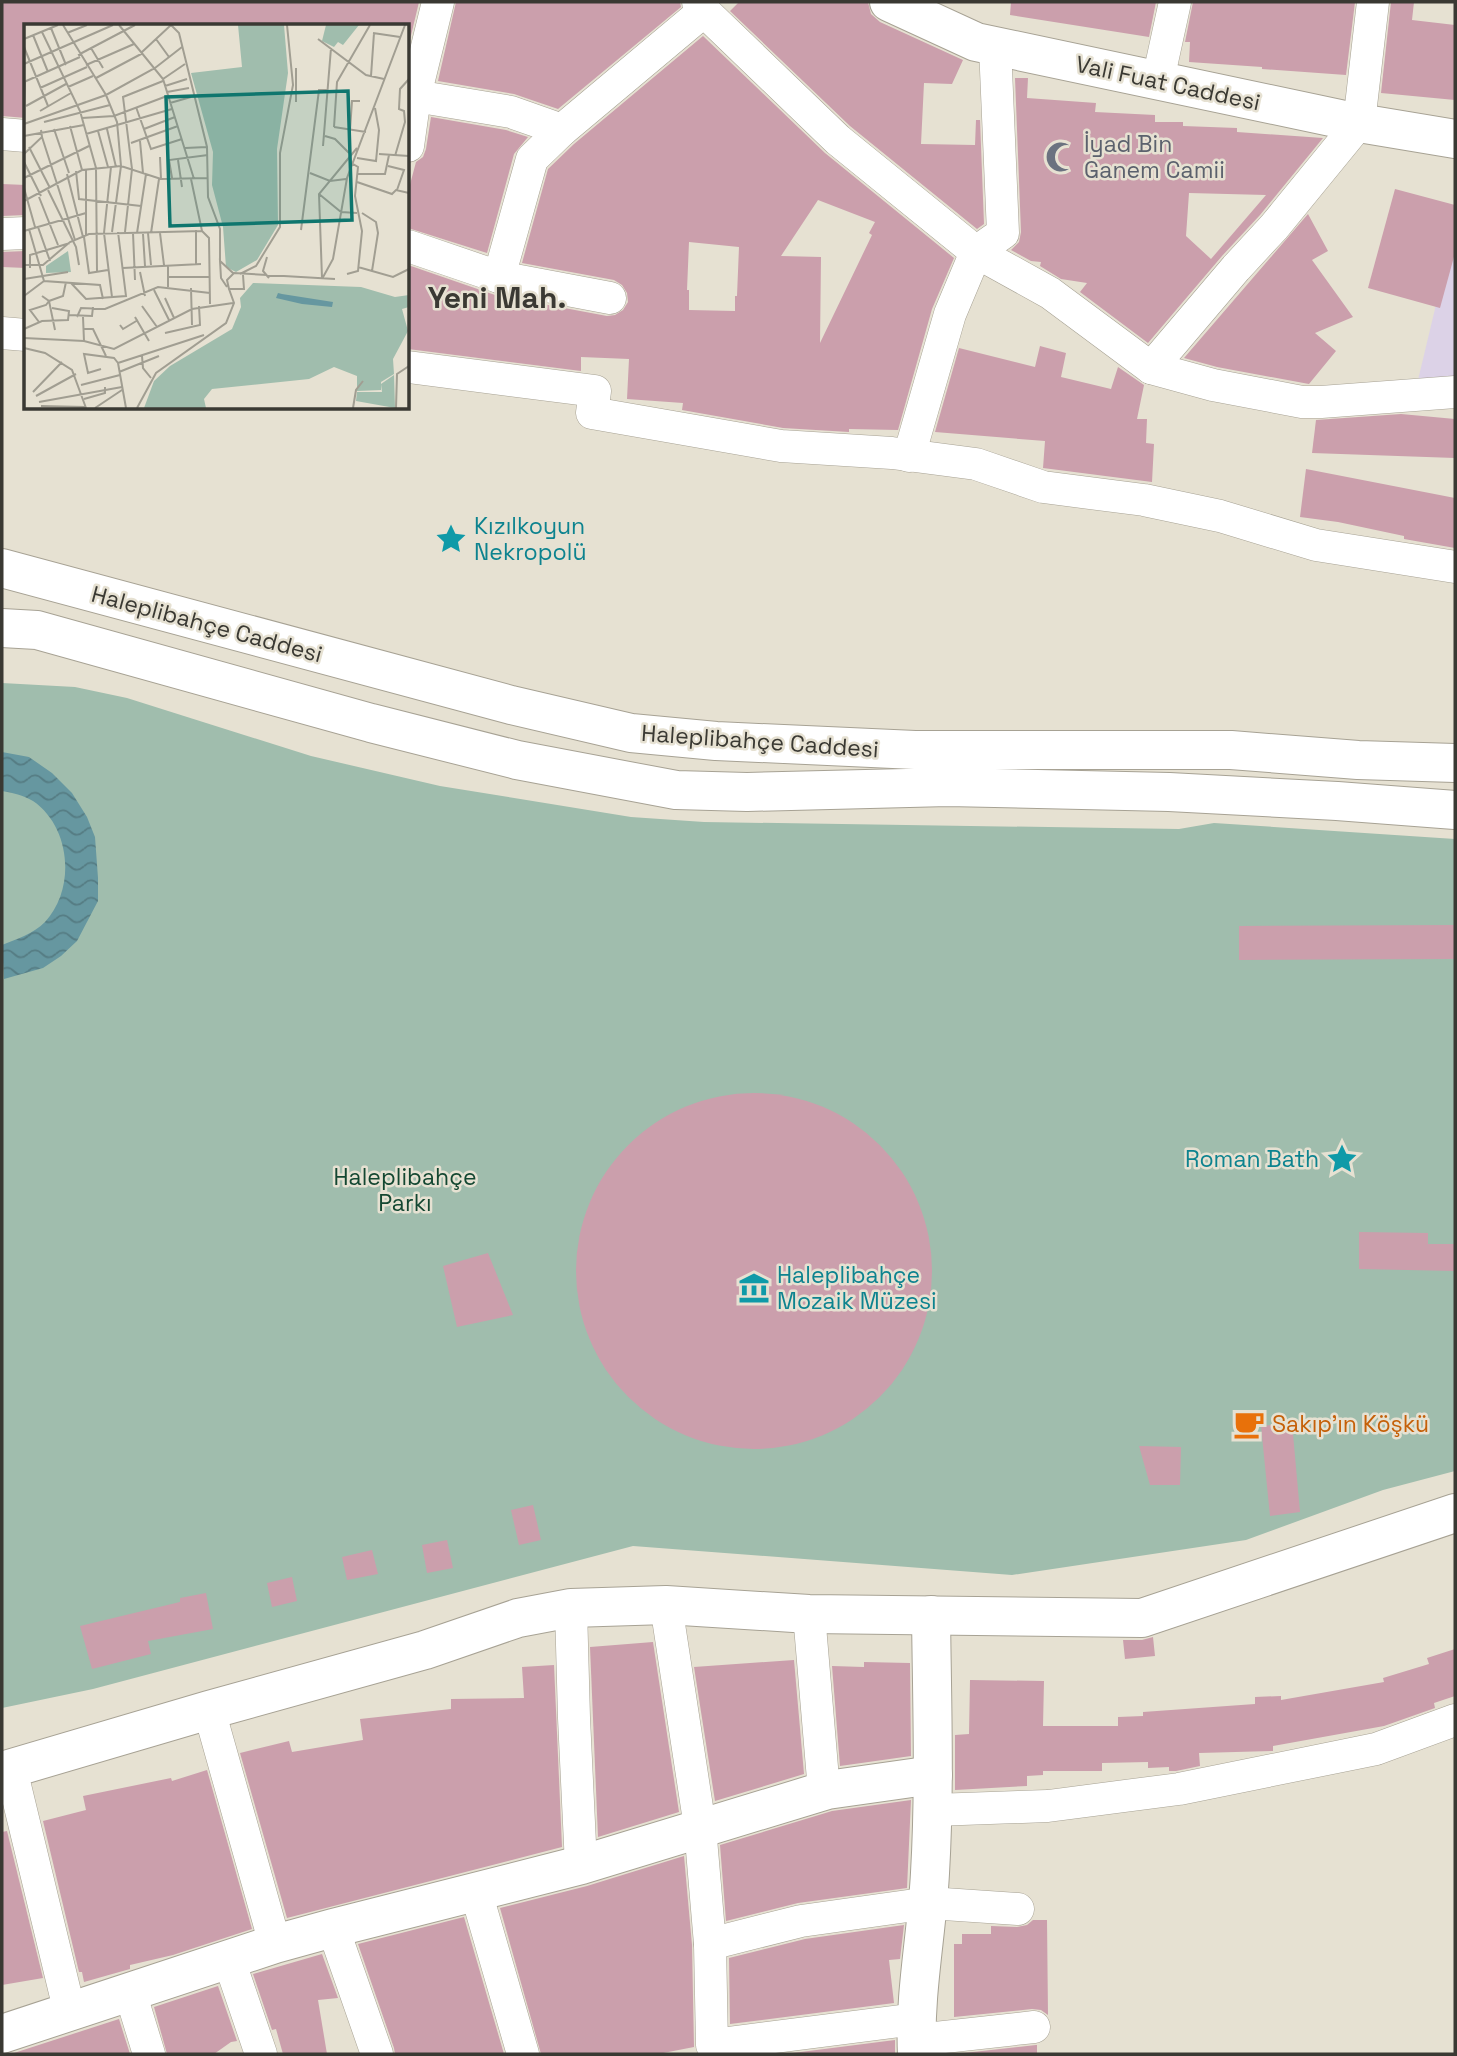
<svg xmlns="http://www.w3.org/2000/svg" width="1457" height="2056" font-family="'Space Grotesk',sans-serif">
<style>
.education{fill:#dcd2e7}
.green{fill:#a0bdad}
.water{fill:url(#water-waves)}
.building{fill:#cb9fac;fill-rule:evenodd}
.lines{fill:none;stroke-linecap:round;stroke-linejoin:round}
.minor-casing{stroke:#a7a294;stroke-width:33}
.tertiary-casing{stroke:#a7a294;stroke-width:40}
.secondary-casing{stroke:#a7a294;stroke-width:40}
.minor{stroke:#fff;stroke-width:32}
.tertiary{stroke:#fff;stroke-width:38}
.secondary{stroke:#fff;stroke-width:38}
.labels{text-anchor:middle;dominant-baseline:central;stroke-width:5;stroke-linejoin:round;paint-order:stroke}
.street-label{font-size:23px;fill:#3a3933;stroke:#e6e1d2}
.worship-label{font-size:23px;fill:#5b616d;stroke:#e6e1d2;text-anchor:start}
.culture-label{font-size:23px;fill:#0d838f;stroke:#e6e1d2;text-anchor:start}
.park-label{font-size:23px;fill:#134731;stroke:#e6e1d2}
.food-label{font-size:23px;fill:#c56008;stroke:#e6e1d2;text-anchor:start}
.district-label{font-size:30px;font-weight:bold;fill:#3a3933;stroke:#e6e1d2}
.inset-road{fill:none;stroke:#a19e92;stroke-width:2}
.view{fill:#0f766e;fill-opacity:0.15;stroke:#0f766e;stroke-width:3.5}
.inset-edge{fill:none;stroke:#3a3933;stroke-width:3.5}
</style>
<defs>
<pattern id="water-waves" width="16" height="10" patternUnits="userSpaceOnUse" patternTransform="scale(1.75)"><rect width="16" height="10" fill="#6697a0"/><path d="M0 5q4-4 8 0t8 0" fill="none" stroke="#557c83"/></pattern>
</defs>
<rect width="100%" height="100%" fill="#e6e1d2"/>
<path class="education" d="M1455 241V381L1418 380 1445 267Z"/>
<path class="green" d="M2 683 75 687 127 698 311 756 440 786 631 817 704 822 1179 829 1214 823 1455 839V1471L1383 1490 1246 1540 1012 1575 633 1546 93 1689 2 1708Z"/>
<path class="water" d="M2 752 29 757 52 773 72 793 87 817 95 837 98 878V901L77 941 61 956 43 968 4 979 2 945C17 939 33 934 45 922 76 889 71 827 33 801 23 795 13 793 2 791Z"/>
<g class="building">
<path d="M2 2H419L408 48V26H213L175 24V26H26V118L2 116Z"/>
<path d="M456 2H680L681 7 558 109 514 94 438 81Z"/>
<path d="M739 2H868L871 14 880 22 963 60 952 84 924 83 921 144 975 145 976 120H980L984 224 977 229 850 126 730 11Z"/>
<path d="M1011 2H1156L1149 37 1010 15Z"/>
<path d="M1193 2H1355L1346 75 1262 69V67L1189 62 1190 42H1185Z"/>
<path d="M1391 2H1414L1412 20 1455 25V100L1381 93Z"/>
<path d="M703 36 825 153 954 258 932 309 898 430 849 429V432L783 428 682 410 683 403 627 399 629 359 581 357V371L408 349V265L495 295 607 316 615 315 623 310 628 302 627 293 622 285 614 280 522 263 548 169 574 144ZM818 200 875 222 869 233 872 235 820 343 821 257 781 256ZM689 242 739 247 737 296H735V311L689 310V290H687Z"/>
<path d="M1015 78H1028L1027 98 1096 103 1095 112 1155 115V122H1183V126L1237 128V132L1323 138 1260 215 1222 256 1148 343 1080 292 1087 283 1061 279 1040 266 1041 262 1031 261 1011 250 1019 242 1021 232ZM1189 193 1266 195 1211 259 1186 236Z"/>
<path d="M431 117 506 130 528 137 514 154 487 253 408 228V192L416 162 423 157 426 149Z"/>
<path d="M2 184 26 185V215L2 216Z"/>
<path d="M1395 189 1455 205V253L1440 308 1368 288Z"/>
<path d="M1308 214 1328 251 1312 260 1353 317 1315 333 1336 351 1309 384 1217 367 1184 358Z"/>
<path d="M26 251V268L2 267V252Z"/>
<path d="M1040 346 1066 353 1061 377 1111 389 1118 367 1144 385 1137 419H1147L1146 443 1154 444 1152 482 1043 468 1045 441 935 432 959 348 1035 367Z"/>
<path d="M1401 414 1455 419V458L1312 453 1316 420Z"/>
<path d="M1306 469 1455 498V548L1404 539V536L1338 522 1300 517Z"/>
<path d="M1455 925V959L1239 960V926Z"/>
<circle cx="754" cy="1271" r="178"/>
<path d="M1359 1232 1428 1233V1244H1455V1271L1359 1269Z"/>
<path d="M488 1253 513 1315 457 1327 443 1266Z"/>
<path d="M1292 1423 1300 1512 1270 1516 1261 1426Z"/>
<path d="M1139 1446 1181 1447 1180 1485H1150Z"/>
<path d="M533 1505 541 1540 519 1545 511 1510Z"/>
<path d="M447 1540 453 1568 427 1573 422 1545Z"/>
<path d="M372 1550 378 1574 347 1580 342 1557Z"/>
<path d="M292 1577 297 1601 272 1607 267 1583Z"/>
<path d="M206 1593 213 1629 148 1641 151 1654 92 1669 80 1626 180 1602V1598Z"/>
<path d="M1153 1637 1155 1656 1125 1659 1123 1640H1142Z"/>
<path d="M653 1642 679 1812 598 1837 590 1647Z"/>
<path d="M1455 1649V1696L1434 1703 1435 1708 1384 1726 1273 1746V1751L1199 1753 1200 1766 1176 1771H1169V1767L1148 1768V1762L1102 1763V1771H1043V1775L1027 1776V1786L955 1790V1735L969 1734 970 1680 1044 1681 1043 1726H1118V1717L1143 1716V1712L1255 1704V1697L1281 1696V1700L1384 1682 1383 1678 1429 1664 1427 1658Z"/>
<path d="M794 1660 804 1774 715 1801 694 1667Z"/>
<path d="M864 1662 910 1663 911 1756 840 1766 832 1666 864 1667Z"/>
<path d="M554 1665 562 1847 287 1918 240 1753 289 1741 292 1752 363 1740 360 1719 451 1709V1699L524 1698 522 1667Z"/>
<path d="M207 1770 252 1929 173 1955 130 1965V1969L84 1982 82 1972H79L43 1821 86 1810 83 1796 171 1778 172 1781Z"/>
<path d="M911 1800 907 1888 798 1903 726 1921 720 1845 832 1811Z"/>
<path d="M7 1831 43 1978 2 1985V1832Z"/>
<path d="M684 1856 692 1945 694 2047 658 2054H541L500 1908 587 1886Z"/>
<path d="M464 1917 504 2054H395L394 2048 358 1944Z"/>
<path d="M1033 1920H1047L1048 2015 1041 2010 1032 2009 954 2017V1944H962V1934H991V1926L1017 1927 1027 1925Z"/>
<path d="M904 1925 900 1959 889 1960 894 2003 730 2024 729 1958 805 1939Z"/>
<path d="M322 1954 338 1998 318 2000 327 2054H283L276 2029 272 2030 253 1974Z"/>
<path d="M218 1986 237 2041 231 2042 214 2054H167L154 2007Z"/>
<path d="M119 2019 130 2054H14V2053Z"/>
<path d="M895 2040V2054H785Z"/>
<path d="M1037 2045V2054H955L1036 2045Z"/>
</g>
<g class="lines">
<g class="minor-casing">
<g id="minor">
<path d="M698 2 704 11 838 140 976 252 1050 293 1151 368 1213 385 1302 402H1321L1455 392"/>
<path d="M1158 80 1175 2"/>
<path d="M415 96 511 112 562 130"/>
<path d="M2 134 26 136"/>
<path d="M408 146 415 96 438 2"/>
<path d="M2 234 26 233"/>
<path d="M408 246 499 277 610 298"/>
<path d="M499 277 532 159 562 130 704 11"/>
<path d="M2 333 26 335"/>
<path d="M408 367 595 391 592 413 781 446 892 453 976 464 1043 487 1144 500 1220 516 1316 545 1455 567"/>
<path d="M1151 368 1236 268 1274 227 1359 123 1373 2"/>
<path d="M909 456 950 314 976 252 1003 233 995 46"/>
<path d="M666 1605 700 1827 710 1944 712 2045 916 2019"/>
<path d="M571 1608 574 1718 581 1865"/>
<path d="M809 1614 824 1791"/>
<path d="M209 1710 275 1944"/>
<path d="M11 1769 70 2013"/>
<path d="M934 1810 1048 1806 1179 1789 1376 1749 1455 1720"/>
<path d="M476 1892 523 2054"/>
<path d="M333 1928 377 2054"/>
<path d="M710 1944 801 1921 929 1903 1018 1909"/>
<path d="M229 1960 261 2054"/>
<path d="M130 1992 149 2054"/>
<path d="M917 2040 1034 2027"/>
</g>
</g>
<g class="tertiary-casing">
<g id="tertiary">
<path d="M2 1771 209 1710 425 1650 518 1618 571 1608 666 1605 809 1614 1142 1618 1455 1513"/>
<path d="M2 2034 275 1944 333 1928 581 1865 827 1790 933 1775"/>
<path d="M917 2054C914 1994 927 1933 930 1873 935 1787 932 1701 931 1615"/>
</g>
</g>
<g class="secondary-casing">
<g id="secondary">
<path d="M889 2 976 42 1359 123 1455 139"/>
<path d="M2 568 511 705 631 733 716 741 915 750H1231L1358 760 1455 763"/>
<path d="M2 628 37 630 371 723 517 760 676 790 747 792 948 787 1169 792 1337 801 1455 810"/>
</g>
</g>
<use href="#minor" class="minor"/>
<use href="#tertiary" class="tertiary"/>
<use href="#secondary" class="secondary"/>
</g>
<defs>
<g id="mosque-bare" transform="scale(2.415)"><path d="M3.5-4.9A6 6 0 1 0 3.5 4.9A5 5 0 1 1 3.5-4.9Z" fill="#6b7280" stroke="#e6e1d2" stroke-width="2.5" paint-order="stroke"/></g>
<g id="sight-bare" transform="scale(2.415)"><path d="M0-6L1.8-2.2L6-1.7L2.9 1.2L3.7 5.4L0 3.3L-3.7 5.4L-2.9 1.2L-6-1.7L-1.8-2.2Z" fill="#0f9aa8" stroke="#e6e1d2" stroke-width="2.5" paint-order="stroke"/></g>
<g id="museum-bare" transform="scale(2.415)"><path d="M0-6L6-3V-2H-6V-3ZM-5-1h2V3h-2ZM-1-1h2V3h-2ZM3-1h2V3H3ZM-6 4H6V6H-6Z" fill="#0f9aa8" stroke="#e6e1d2" stroke-width="2.5" paint-order="stroke"/></g>
<g id="cafe-bare" transform="scale(2.415)"><path d="M-5.5-4.5H6V0H3Q3 3.5 0 3.5H-2.5Q-5.5 3.5-5.5 0ZM3-3.2v2h1.7v-2ZM-6 4.5H4V6H-6Z" fill="#e8710a" stroke="#e6e1d2" stroke-width="2.5" paint-order="stroke"/></g>
</defs>
<g fill-rule="evenodd">
<use href="#mosque-bare" x="1061" y="157"/>
<use href="#sight-bare" x="451" y="539"/>
<use href="#sight-bare" x="1342" y="1159"/>
<use href="#museum-bare" x="754" y="1288"/>
<use href="#cafe-bare" x="1249" y="1424"/>
</g>
<g class="labels">
<g class="street-label">
<text transform="translate(1168 83) rotate(12)">Vali Fuat Caddesi</text>
<text transform="translate(207 624) rotate(15)">Haleplibahçe Caddesi</text>
<text transform="translate(760 741) rotate(4)">Haleplibahçe Caddesi</text>
</g>
<g class="worship-label">
<text x="1084" y="144">İyad Bin<tspan x="1084" dy="26">Ganem Camii</tspan></text>
</g>
<g class="culture-label">
<text x="474" y="526">Kızılkoyun<tspan x="474" dy="26">Nekropolü</tspan></text>
<text x="1319" y="1159" text-anchor="end">Roman Bath</text>
<text x="777" y="1275">Haleplibahçe<tspan x="777" dy="26">Mozaik Müzesi</tspan></text>
</g>
<g class="park-label">
<text x="405" y="1177">Haleplibahçe<tspan x="405" dy="26">Parkı</tspan></text>
</g>
<g class="food-label">
<text x="1272" y="1424">Sakıp'ın Köşkü</text>
</g>
<g class="district-label">
<text x="497" y="297">Yeni Mah.</text>
</g>
</g>
<g transform="translate(24 24)">
<rect width="385" height="385" fill="#e6e1d2"/>
<path d="M214 1H260L264 49 253 125 254 201 233 236 212 248 202 243 199 203 188 161 189 128 167 49 218 43ZM229 259 337 263 371 273 385 271V283L378 285 384 307 369 335 370 350 357 358V366L333 367V352L310 343 285 355 188 365 180 375 182 384H120L130 357 146 342 208 305 217 283 216 274Z" fill="#a0bdad"/>
<path d="M302 1H335L319 21 314 18 310 23 298 17ZM44 227 47 248 22 249V242ZM370 351 371 384 332 377 333 368H358L357 360Z" fill="#a0bdad"/>
<path d="M254 269 258 270 309 278 308 283 278 280 252 274Z" fill="#6697a0"/>
<path class="inset-road" d="M39 1 82 71 93 98 97 142 88 208M95 1 139 55 170 155M147 1 155 9 183 123 184 173 196 205V237M27 4 42 41M18 8 56 87 72 144 73 247M43 9 63 1M349 9 376 13M9 11 24 48M0 15 34 1M132 15 145 33M294 15 342 51 360 55M0 23 24 82M67 24 79 44M118 28 147 1M54 31 111 1M0 40 89 1M62 41 110 20M347 52 350 9M72 54 119 29M139 55 161 40M0 58 56 33M141 62 163 55M44 63 69 52M16 64 63 43M143 68 165 64M272 78V44M146 79 167 73M2 82 42 60M0 83 1 58M112 83 127 125 158 115M16 87 47 69M58 94 90 92 143 72M20 98 86 81M0 100 82 71 131 44 158 23M46 102 58 146M310 103 313 58 346 1M310 103 342 108M30 105 45 149M83 105 92 143M120 105 151 93M326 106 328 77H336M74 107 84 143M62 110 148 85M0 112 60 101M301 112 311 115 325 129M18 113 51 216M116 117 119 149M107 119 154 102M299 122 307 24M5 123 26 164M161 124 183 123M0 130 18 113 17 106M355 130 385 132M371 132 381 98 380 87 375 85 376 65 385 55M136 133 137 155M333 134 352 137 355 106 351 84M154 136 158 163M0 138 17 172M364 142 380 146 373 166M87 143 80 209 88 273M62 145V211M52 147 55 175 117 182M286 149 306 157 322 155M43 150 59 213M334 150H361L365 131M0 154 65 122M148 154 145 136 184 131M167 155 178 207M333 158 368 170 372 166 385 169M0 164 11 203M24 166 52 223 55 241M295 170 317 188 333 189M15 173 34 221M0 177 58 146 97 142 137 155 184 154M338 189 352 198 354 209 348 247M14 203 26 237M5 205 20 257 76 261 79 275M172 206V240M277 206 295 66H303M0 207 62 189M101 208 108 145 99 73 139 57M109 209 111 256M113 209 122 150M124 209 127 241M127 209 135 155M136 209 140 241M119 210 121 242M60 213 65 249 84 246M243 233 239 247 245 254M0 241H19L46 218 65 210 178 207 185 214 186 280M144 241V263M334 243 369 253 385 245M6 244V231L46 219M99 244 177 240M116 248 121 272M216 250 232 242 256 203V129L269 61 263 1M323 250 334 247 338 207 331 172 334 143 329 140M219 251 220 265H205L203 256 210 249 311 255M144 253H185M298 254 295 170 333 124M0 255 44 248M298 255 309 235 323 154 381 1M47 259 62 275 102 272 94 208M203 263 197 254 196 237 209 249M167 264 168 301M130 266 145 296M0 272 20 257M141 274 150 294M118 282 133 303M45 291 68 292 69 283M53 293 57 284 81 285 134 263 186 269M59 293 60 317M111 293 125 317M15 298 6 286 22 281 25 277 18 272M96 301 99 305 114 296M0 305 18 297 44 296 45 287 28 284M59 305H69L82 332M31 306 25 277 39 272 42 258M141 309 176 301 175 282M0 314 60 317 90 325 168 285 209 279M0 324 21 329 48 346 62 384M118 332 119 344 127 354M77 345 64 349 60 330 90 334 94 339M95 348 135 332M57 361 96 351M9 368 38 338M12 372 52 350M60 375 81 369V363M15 378 98 363M17 382 61 383M71 384 98 366M102 384 94 339 180 311M113 384 132 349 202 299 210 279 205 265M329 384 332 366 339 357M372 384 373 350 385 342"/>
<path class="view" d="M324 67 328 196 146 202 142 73Z"/>
<rect width="385" height="385" class="inset-edge"/>
</g>
<rect width="1457" height="2056" fill="none" stroke="#3a3933" stroke-width="7"/>
</svg>
